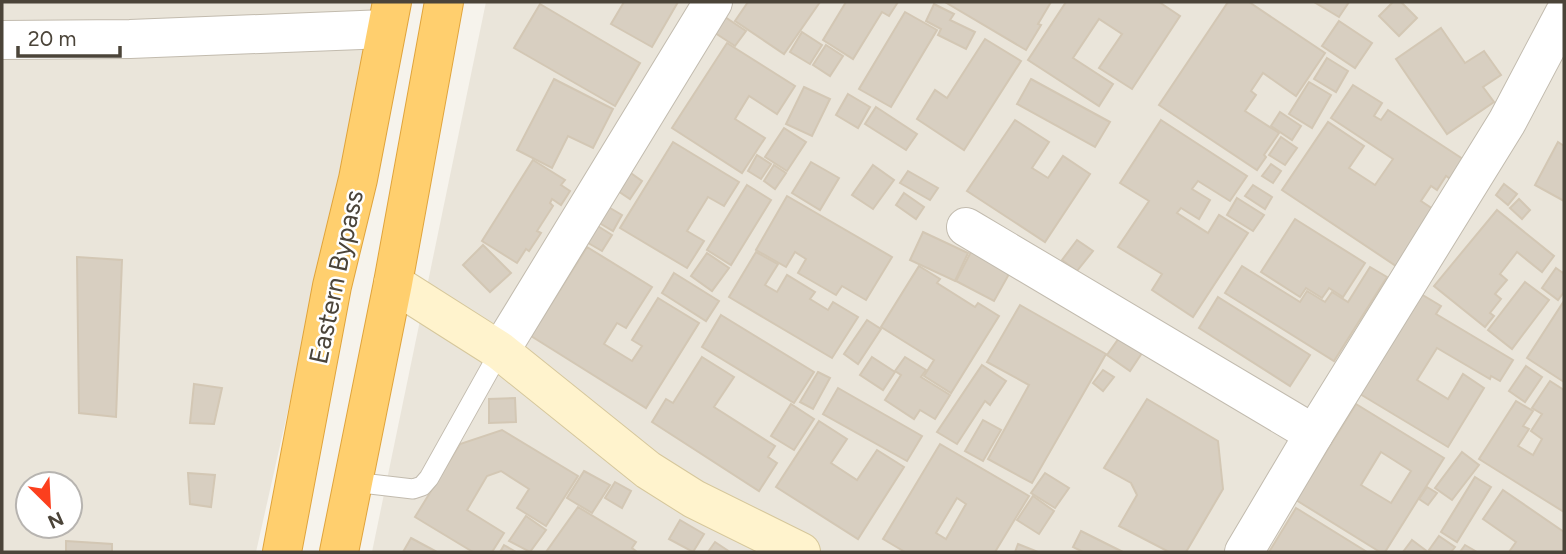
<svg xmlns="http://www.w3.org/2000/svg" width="1566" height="554" font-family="Figtree,sans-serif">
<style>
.residential{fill:#eae5da;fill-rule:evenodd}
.building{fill:#d8cfc1;stroke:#d3c7b4;stroke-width:2;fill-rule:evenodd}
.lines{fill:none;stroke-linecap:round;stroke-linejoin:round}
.lane-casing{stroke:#c2bbae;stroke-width:21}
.street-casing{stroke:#c2bbae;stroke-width:40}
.secondary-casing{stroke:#d6c79b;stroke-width:40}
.highway-casing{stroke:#e0a43c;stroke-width:40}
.lane{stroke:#fff;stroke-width:19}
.street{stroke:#fff;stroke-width:38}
.secondary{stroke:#fff3cd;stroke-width:38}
.highway{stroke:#ffcf6e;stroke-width:38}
.labels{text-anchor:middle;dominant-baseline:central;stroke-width:5;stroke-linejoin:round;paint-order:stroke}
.street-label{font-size:26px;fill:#4b4439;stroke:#fff}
</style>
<rect width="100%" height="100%" fill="#f6f3ec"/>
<g class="residential">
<path d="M2 2H380L256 552H2ZM28 484H70V526H28Z"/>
<path d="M486 2H1564V552H372Z"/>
</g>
<g class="building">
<path d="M624 2H678L652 47 611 24Z"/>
<path d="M748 2H820L784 54 735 21Z"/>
<path d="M846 2H898L889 16 882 12 853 59 823 40Z"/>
<path d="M945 2H1051L1038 24 1041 25 1026 50Z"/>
<path d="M1066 2H1159L1180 16 1132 89 1099 68 1122 34 1099 19 1073 58 1113 84 1099 106 1028 60Z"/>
<path d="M1228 2H1249L1325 53 1296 96 1263 73 1251 91 1256 95 1245 111 1279 133 1264 155 1266 157 1257 170 1159 105Z"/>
<path d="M1314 2H1349L1339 17Z"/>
<path d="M1393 2H1401L1417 18 1399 36 1379 16Z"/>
<path d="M540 4 640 63 615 106 514 48Z"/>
<path d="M934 4 954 14 950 20 975 32 966 49 938 35 941 29 926 21Z"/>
<path d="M905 12 937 30 891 107 859 89Z"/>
<path d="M719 13 746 31 735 46 709 29Z"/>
<path d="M1339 21 1372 43 1355 68 1322 46Z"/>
<path d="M1441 28 1465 63 1484 51 1501 75 1483 87 1494 102 1447 134 1396 59Z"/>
<path d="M802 32 822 45 810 64 790 52Z"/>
<path d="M985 39 1021 61 964 150 917 119 935 90 947 98Z"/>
<path d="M727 43 795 86 777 114 749 96 735 119 765 138 742 173 672 128Z"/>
<path d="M826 45 843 56 830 76 813 65Z"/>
<path d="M1327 58 1348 71 1336 92 1314 79Z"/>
<path d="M554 79 613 109 593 148 568 136 552 168 517 150Z"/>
<path d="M1031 79 1110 122 1095 147 1017 104Z"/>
<path d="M1309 82 1331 95 1312 128 1289 114Z"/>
<path d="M1353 85 1382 103 1374 116 1381 120 1388 110 1469 163 1456 183 1446 176 1437 190 1431 186 1421 201 1436 211 1399 268 1282 190 1328 122 1364 146 1349 168 1375 185 1393 159 1331 118Z"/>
<path d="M804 87 830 99 812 136 786 124Z"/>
<path d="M848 94 870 107 858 128 836 115Z"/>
<path d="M876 107 917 134 906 150 865 124Z"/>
<path d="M1280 112 1301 126 1292 140 1271 126Z"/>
<path d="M1015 120 1049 142 1032 168 1048 178 1063 156 1090 174 1045 242 967 191Z"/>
<path d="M1161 120 1247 176 1230 201 1198 181 1192 189 1210 200 1199 219 1181 208 1177 213 1208 233 1219 215 1248 233 1193 317 1152 290 1162 274 1118 247 1149 201 1120 183Z"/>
<path d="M784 128 806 142 787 171 765 157Z"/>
<path d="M1281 137 1297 148 1285 165 1269 155Z"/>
<path d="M673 142 739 182 724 206 708 197 687 231 704 241 687 268 620 228Z"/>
<path d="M1558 142 1564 146V201L1535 185Z"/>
<path d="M757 155 771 164 761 179 748 171Z"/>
<path d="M533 160 565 180 561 185 570 191 561 205 552 199 550 203 553 206 537 231 541 233 529 251 526 249 517 263 482 241Z"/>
<path d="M811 162 839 178 820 210 792 193Z"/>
<path d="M1271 164 1281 171 1273 183 1262 176Z"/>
<path d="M774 165 786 173 775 189 764 181Z"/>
<path d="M873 165 894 180 873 209 852 195Z"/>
<path d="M628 171 642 181 630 199 615 189Z"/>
<path d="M908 171 938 188 930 200 900 183Z"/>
<path d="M1504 184 1517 194 1508 205 1496 195Z"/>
<path d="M747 185 771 200 731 265 707 250Z"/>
<path d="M1253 185 1272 197 1265 209 1245 196Z"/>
<path d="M904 193 924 207 916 219 896 205Z"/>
<path d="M787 196 892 257 866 300 842 286 836 295 798 273 806 259 795 252 786 267 756 250Z"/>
<path d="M1237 198 1264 215 1253 231 1227 215Z"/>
<path d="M1519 199 1530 210 1522 219 1510 208Z"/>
<path d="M605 205 622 215 613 231 596 221Z"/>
<path d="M1497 210 1554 256 1542 272 1517 252 1500 274 1507 280 1495 294 1501 299 1490 313 1494 316 1485 327 1434 286Z"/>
<path d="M1295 219 1365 263 1343 297 1329 288 1322 298 1306 288 1300 297 1261 272Z"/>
<path d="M593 223 612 235 602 251 583 240Z"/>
<path d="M923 232 968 253 955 281 910 260Z"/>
<path d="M1077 240 1093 251 1077 271 1062 260Z"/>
<path d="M483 245 511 273 490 292 463 265Z"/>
<path d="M974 246 1013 267 994 301 956 281Z"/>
<path d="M587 247 652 287 626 328 617 323 604 344 632 361 642 346 632 340 658 298 699 323 646 408 531 336Z"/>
<path d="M756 252 778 264 765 285 777 292 787 275 815 292 810 299 828 310 833 302 858 317 832 358 729 297Z"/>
<path d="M707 253 729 268 712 291 691 276Z"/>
<path d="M77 257 122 260 116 417 79 413Z"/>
<path d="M919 266 940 279 937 283 975 307 978 303 999 316 951 393 924 376 934 360 881 327Z"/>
<path d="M1242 266 1300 302 1307 291 1325 302 1332 292 1348 302 1370 267 1387 277 1334 361 1225 293Z"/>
<path d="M1556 268 1563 273 1564 271V292L1558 300 1542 288Z"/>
<path d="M674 273 719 301 706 321 662 293Z"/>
<path d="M1525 282 1549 300 1512 349 1488 330Z"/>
<path d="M1421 294 1441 306 1436 314 1513 360 1500 381 1491 376 1490 379 1437 348 1417 380 1448 399 1463 374 1484 388 1448 447 1360 394Z"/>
<path d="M1218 297 1310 355 1290 386 1199 328Z"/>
<path d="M1564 301V382L1527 358Z"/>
<path d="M1020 305 1106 354 1032 483 988 459 1029 385 987 362Z"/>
<path d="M721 315 814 372 794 403 702 347Z"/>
<path d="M867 320 881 329 858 364 844 354Z"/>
<path d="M1124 331 1146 347 1130 371 1107 355Z"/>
<path d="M702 357 734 377 714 407 775 446 768 457 777 463 759 491 652 422 666 399 673 403Z"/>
<path d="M872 357 895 372 883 390 860 375Z"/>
<path d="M905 357 926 370 921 377 950 395 935 419 920 410 914 419 885 400 901 375 895 371Z"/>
<path d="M982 365 1006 381 990 405 985 401 957 444 937 432Z"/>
<path d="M1526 366 1542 377 1525 402 1509 391Z"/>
<path d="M1103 370 1114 377 1103 391 1093 383Z"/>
<path d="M818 372 830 378 813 409 800 402Z"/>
<path d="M1550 381 1564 390V512L1479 459 1516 401 1533 411 1523 426 1529 429 1518 446 1533 455 1542 439 1531 431 1542 414 1532 408Z"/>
<path d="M194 384 222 388 214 424 190 423Z"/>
<path d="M838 388 922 436 907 461 823 414Z"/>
<path d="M515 398 516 422 489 423V399Z"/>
<path d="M1147 399 1218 441 1223 489 1186 552H1169L1119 526 1137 495 1131 483 1104 468Z"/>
<path d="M791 404 814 419 794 450 771 436Z"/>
<path d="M1356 404 1444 458 1385 552H1380L1296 500ZM1381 452 1411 471 1391 503 1361 485Z"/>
<path d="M983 420 1001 430 983 461 965 451Z"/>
<path d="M819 421 847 439 831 463 857 480 877 450 904 467 858 539 776 487Z"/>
<path d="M502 430 578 476 546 526 517 508 529 489 501 471 487 476 467 510 504 533 492 552H473L415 517 460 444Z"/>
<path d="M940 444 1029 496 995 552H905L883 539ZM957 498 966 504 946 539 936 533Z"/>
<path d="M1462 452 1479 465 1452 500 1435 488Z"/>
<path d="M584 471 610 485 592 513 567 498Z"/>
<path d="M188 473 215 475 211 507 190 504Z"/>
<path d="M1045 473 1069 488 1055 508 1031 493Z"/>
<path d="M1475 477 1491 487 1457 542 1441 532Z"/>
<path d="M615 482 631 491 622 508 605 498Z"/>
<path d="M1427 487 1437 493 1428 505 1419 499Z"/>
<path d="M1503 490 1564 532V549L1562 552H1509L1516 542 1483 519Z"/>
<path d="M1033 496 1054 511 1039 534 1017 520Z"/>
<path d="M578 507 636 542 632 548 637 552H546Z"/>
<path d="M1296 508 1367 552H1269Z"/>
<path d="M526 516 546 530 530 552 509 541Z"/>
<path d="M680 520 704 534 693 552 669 539Z"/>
<path d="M1081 531 1123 552H1083L1073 547Z"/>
<path d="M1439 536 1455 547 1451 552H1432L1429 550Z"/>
<path d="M411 538 437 552H403Z"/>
<path d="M1412 540 1428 552H1403Z"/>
<path d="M66 541 112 544V552H66Z"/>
<path d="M715 542 730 552H708Z"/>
<path d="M1018 544 1038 552H1015Z"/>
<path d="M504 545 516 552H500Z"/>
<path d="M1465 545 1477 552H1460Z"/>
</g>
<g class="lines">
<g class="lane-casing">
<path id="lane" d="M353 482 413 489 422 486 429 478 500 351"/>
</g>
<g class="street-casing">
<g id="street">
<path d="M2 40 130 39 386 29"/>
<path d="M966 227 1314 434"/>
<path d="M500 351 713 2"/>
<path d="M1244 552 1314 434 1507 122 1564 14"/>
</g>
</g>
<g class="secondary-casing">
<path id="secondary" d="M393 283 500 351 648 470 694 499 801 552"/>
</g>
<g class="highway-casing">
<g id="highway">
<path d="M282 552 332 286 358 179 392 2"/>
<path d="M339 552 393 283 444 2"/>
</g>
</g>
<use href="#lane" class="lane"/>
<use href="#street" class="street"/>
<use href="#secondary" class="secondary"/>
<use href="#highway" class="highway"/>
</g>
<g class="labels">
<g class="street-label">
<text transform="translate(336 277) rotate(-78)">Eastern Bypass</text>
</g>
</g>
<rect width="1566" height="554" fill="none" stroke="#4b4439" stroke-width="7"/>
<g transform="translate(49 505) rotate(156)"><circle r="33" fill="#ffffff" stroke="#b7b4b0" stroke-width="2"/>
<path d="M0-5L12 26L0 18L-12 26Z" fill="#fc3f1d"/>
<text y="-10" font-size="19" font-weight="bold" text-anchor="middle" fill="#4b4439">N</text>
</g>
<path d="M18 46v10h102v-10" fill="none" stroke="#4b4439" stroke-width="3.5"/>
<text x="28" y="46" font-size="21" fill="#4b4439" stroke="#ffffff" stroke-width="5" paint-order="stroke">20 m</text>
</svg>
